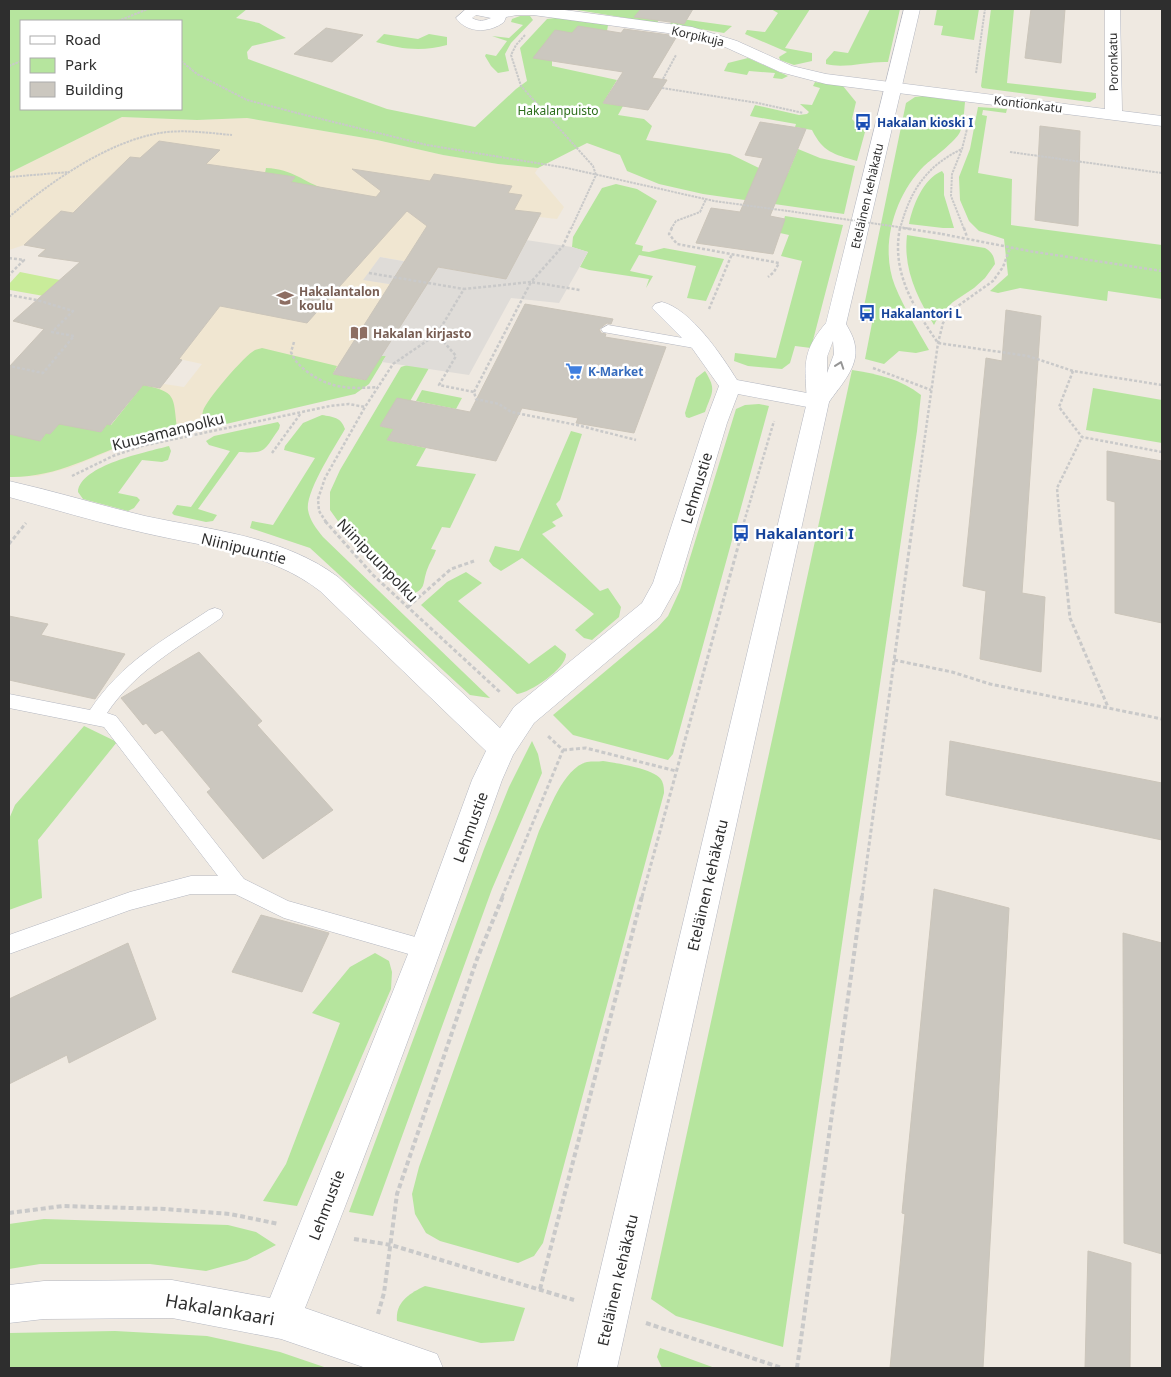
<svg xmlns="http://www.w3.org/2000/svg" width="1171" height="1377" font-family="'Noto Sans',sans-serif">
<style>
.education{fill:#f0e6d1}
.green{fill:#b6e59e;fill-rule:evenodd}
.pitch{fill:#c9ec9a}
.plaza{fill:#dfdcd8}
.building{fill:#cbc7bf;stroke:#cbc5ba}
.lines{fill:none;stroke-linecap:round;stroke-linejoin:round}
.lane-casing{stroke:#b4b7c1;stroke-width:1}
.street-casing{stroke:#b4b7c1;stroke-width:1}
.secondary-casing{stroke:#b4b7c1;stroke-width:1}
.path-far3{stroke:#c9c9c9;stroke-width:2;stroke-dasharray:2.5 1;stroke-linecap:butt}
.path-far2{stroke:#c9c9c9;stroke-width:2.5;stroke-dasharray:3 2;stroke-linecap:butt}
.path-far1{stroke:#c9c9c9;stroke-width:3;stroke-dasharray:4 2.5;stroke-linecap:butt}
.path{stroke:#c9c9c9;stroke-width:4;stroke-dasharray:5 3;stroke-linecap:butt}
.lane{fill:#fff;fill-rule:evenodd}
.street{fill:#fff;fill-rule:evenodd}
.secondary{fill:#fff;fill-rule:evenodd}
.path-bridge-far1{stroke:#c9c9c9;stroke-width:2;stroke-dasharray:2.5 1;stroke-linecap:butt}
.path-bridge{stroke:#c9c9c9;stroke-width:2.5;stroke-dasharray:3 2;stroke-linecap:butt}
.oneway{stroke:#969696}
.labels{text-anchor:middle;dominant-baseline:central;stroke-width:5;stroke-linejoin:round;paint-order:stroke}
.far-street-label{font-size:12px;fill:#2e2e2e;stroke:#fff}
.far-park-label{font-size:12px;fill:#2c6e1b;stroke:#fff}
.far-transit-label{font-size:12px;font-weight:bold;fill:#164399;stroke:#fff;text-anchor:start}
.far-education-label{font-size:12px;font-weight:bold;fill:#785e54;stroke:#fff;text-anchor:start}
.far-shop-label{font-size:12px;font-weight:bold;fill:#366cbe;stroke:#fff;text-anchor:start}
.street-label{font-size:15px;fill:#2e2e2e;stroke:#fff}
.transit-label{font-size:15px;font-weight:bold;fill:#164399;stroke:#fff;text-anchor:start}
.near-street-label{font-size:18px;fill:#2e2e2e;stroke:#fff}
</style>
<rect width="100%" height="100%" fill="#efe9e1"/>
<path class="education" d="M122 117 197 120 247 118 377 140 443 155 498 164 538 168 535 173 564 207 557 219 539 217 526 240 489 276 380 257 364 280 408 287 365 380 226 424 171 432 137 440 69 468 38 476 9 477V426L40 441 46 433 50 434 66 415 82 428 101 432 107 424 111 425 143 385 160 388 164 384 184 387 202 364 179 359 219 307 100 259 38 256 45 249 24 245 9 250V173Z"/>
<g class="green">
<path d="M9 9H247L236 18 259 23 286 38 252 46 247 52 248 59 387 109 475 127 516 89 527 81 520 48 547 19 555 18 608 25 607 31 557 54 552 61V66L617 80 603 103 623 106 618 115 644 119 652 126 646 140 730 154 759 168 788 173 798 149 820 158 855 166 844 214 703 194 659 184 627 171 620 155 587 143 538 168 498 164 443 155 377 140 247 118 197 120 122 117 9 173ZM21 21H181V109H21Z"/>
<path d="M578 9H641L639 12 662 15 657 23 577 10Z"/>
<path d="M771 9H810L785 48 812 53V61L794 65 780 60 779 57 787 52 745 34 747 30 765 32 778 13Z"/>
<path d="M870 9H900L888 62C868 61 845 69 826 64V60L834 51 848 53Z"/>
<path d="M937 9H979L974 40 941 35 943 26 934 25Z"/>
<path d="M991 9H1014L1007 83 1096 93V98L1090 102 982 88 981 86Z"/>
<path d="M520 16H530L533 20 511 43 505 54 509 71 498 73 491 66 485 56 486 54 496 56 507 41 492 36 509 38 523 25 511 22 512 19Z"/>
<path d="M674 18 732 26 724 33 670 24Z"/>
<path d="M384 34 418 39 429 34 447 37V45C422 52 400 49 376 42Z"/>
<path d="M748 58 788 76 782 79 773 78 775 73 749 71 747 75 724 71 728 63Z"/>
<path d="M815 82 843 86 856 102 852 119 865 132 857 161C833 154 823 152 812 130L795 127 796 124 750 116 755 105 799 115 807 114 809 112 800 104 812 105 820 88 813 86Z"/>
<path d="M923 96 965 102C964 111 964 123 960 132 956 141 933 158 924 166 895 195 879 246 895 286 904 308 917 329 929 350L916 353 899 351 884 364 865 359 874 313 863 311 906 103 915 97Z"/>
<path d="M978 107 1007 109 1006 113 983 110 982 115 987 116 978 173 1012 179 1011 225 1162 245V299L1108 291 1107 301 1020 288 998 293 990 291 1008 275 1004 239 979 231 969 221 960 200 959 177 970 149Z"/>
<path d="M266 168C294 169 302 182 326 189L290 183 295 177 265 173Z"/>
<path d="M942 171 944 174V195L954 228H943L909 224C913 205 923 179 942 171Z"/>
<path d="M616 184 637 189 657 201 635 244 643 246 642 251 649 252 664 248 724 259 706 301 687 298 696 266 639 255 630 271 653 276 646 288 649 279 589 270 580 267 588 252 572 247 573 237 602 188Z"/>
<path d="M785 216 843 225 811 348 795 346 790 363 782 369 748 366 734 361 735 353 776 358 802 261 781 256 789 235 780 233Z"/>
<path d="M907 235 985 248C992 252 994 256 995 264L985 278 974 288 953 302 939 315 934 325C917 297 903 269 907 235Z"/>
<path d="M262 348 337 366 333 374 365 380 381 356H386L369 384 355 394 226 424 212 425 204 422C202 418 202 415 203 411 206 400 245 355 255 350 257 349 260 349 262 348Z"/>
<path d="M407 365 429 368 401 417 387 415 380 426 394 429 387 440 426 448 416 466 476 474 450 528 442 527 431 549 436 550C434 557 429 563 427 570 422 584 427 590 409 595L367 554 340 524 330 510V492L340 470 401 367Z"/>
<path d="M852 370C877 374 901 379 921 395L917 431 783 1347 676 1316 651 1299Z"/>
<path d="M705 371C717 390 712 392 705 412L689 418 686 417 685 413 696 378Z"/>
<path d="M143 385C177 392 173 396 177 428 165 435 150 436 137 440 92 455 57 478 9 477V426L26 429 40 441 46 433 50 434 66 415 82 428 101 432 107 424 111 425Z"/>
<path d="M1093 388 1162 400V443L1086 430Z"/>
<path d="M422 390 462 398 456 409 416 401Z"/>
<path d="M759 404 769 406 673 754 668 760 573 735 553 715 657 628 668 616 680 590 736 409 745 405Z"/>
<path d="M322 415C333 417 341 417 345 429 336 445 305 492 308 510 310 521 316 528 323 537L490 698 470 695 310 548 250 528 252 521 273 525 315 458 284 450 285 446 303 423Z"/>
<path d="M278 422 280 425 279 429C264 450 267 454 239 452L198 509 217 515 213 521 206 522 174 515 172 513 177 505 191 507 230 451 209 445 206 441 214 436Z"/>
<path d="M571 431 582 434 560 500 556 504 563 516 552 522 556 526 542 534 600 591 608 588 621 607 619 617 592 640 584 638 575 630 594 614 522 558 501 571 493 566 489 561 495 546 519 551Z"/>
<path d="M169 446 171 451 168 460 162 462 142 460 118 493 137 497 140 500 134 508 128 511 83 499 78 492C80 465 147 452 169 446Z"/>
<path d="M466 572 482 583 458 601 529 664 555 645 566 654C567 668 530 693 517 694L421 605 447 582Z"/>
<path d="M84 726 117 742 38 840 42 898 9 910V819L15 805Z"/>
<path d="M532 741 538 754 542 773 492 889 373 1216 349 1212 484 849 509 787Z"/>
<path d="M603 761C616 763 657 769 662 781 664 785 664 790 664 793L543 1243 534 1256 518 1263 440 1241 426 1233 415 1214 412 1194 419 1167 539 831C549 811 563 768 587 762 592 761 598 762 603 761Z"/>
<path d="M375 953 389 961 392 972 391 989 297 1206 263 1201 286 1164 340 1023 312 1013 350 967Z"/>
<path d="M44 1219 228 1225 256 1232 276 1245 247 1260 206 1271 150 1264H40L9 1269V1224Z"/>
<path d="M425 1286 525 1308 514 1341 481 1343 397 1321C395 1302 410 1293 425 1286Z"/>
<path d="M115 1331 207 1336 280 1352 327 1368H9V1333Z"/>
<path d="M660 1348 715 1368H662L657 1357Z"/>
</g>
<path class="pitch" d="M20 272 70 282 55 298 10 290 9 284Z"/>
<path class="plaza" d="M526 240 572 247 588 252 559 303 511 298 469 375 382 362 386 356H381L408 287 363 280 380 257 488 276Z"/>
<g class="building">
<path d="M641 9H693L684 24 634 17Z"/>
<path d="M1031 9H1065L1061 63 1025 58Z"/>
<path d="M578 26 621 33 624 29 677 36 652 78 667 80 648 110 603 103 623 72 533 58 555 30 572 33Z"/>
<path d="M326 28 363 35 332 62 294 54Z"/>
<path d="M760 122 806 129 770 216 785 219 773 254 696 243 711 208 740 212 763 158 745 155Z"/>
<path d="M1040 126 1080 131 1078 226 1035 220Z"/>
<path d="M159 141 220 150 206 164 295 177 291 182 376 197 381 191 352 169 430 181 434 174 512 186 508 193 522 195 514 210 541 213 506 279 438 267 366 380 333 374 427 226 407 211 307 323 220 306 179 359 182 360 160 388 143 385 110 425 107 424 101 432 59 424 50 434 46 433 40 441 9 434V367L44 329 13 321 80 262 38 256 46 249 24 245 61 211 73 213 130 157 140 158Z"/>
<path d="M525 304 613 319 611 324 607 323 599 329 601 333 606 334 605 337 666 347 634 433 576 423 578 418 522 408 496 461 387 440 394 429 380 426 397 398 470 412Z"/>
<path d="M1006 310 1041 316 1022 593 1045 597 1041 672 980 659 986 591 963 586 986 358 1002 361Z"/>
<path d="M1107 451 1162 461V623L1115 613V502L1107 500Z"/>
<path d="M9 616 48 624 41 635 125 654 95 699 9 680Z"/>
<path d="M199 652 262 721 257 725 333 810 263 859 207 792 211 789 162 730 155 734 146 723 143 725 121 698Z"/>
<path d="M950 741 1162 783V840L946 795Z"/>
<path d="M934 889 1009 908 983 1368H890L905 1214 902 1213Z"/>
<path d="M261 915 329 933 302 992 232 972Z"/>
<path d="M1123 933 1162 943V1254L1124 1243Z"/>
<path d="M128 943 156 1019 69 1063 67 1055 9 1084V999Z"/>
<path d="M1088 1251 1131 1263 1130 1368H1085Z"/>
</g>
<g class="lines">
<g class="lane-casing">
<g id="lane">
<path d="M608 325 700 341 707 345 700 349 603 332 601 329Z"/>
<path d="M215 608 221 610 223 614 221 618C180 646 135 671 107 713L116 716 244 879 288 901 433 942 436 949 433 956 426 959 284 918 235 894H191L130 910 9 954V935L130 892 191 876H218L104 727 9 708V694L90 710C122 662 162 641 209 610Z"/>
</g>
</g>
<g class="street-casing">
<g id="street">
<path d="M466 9H557L692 27 737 41 792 66 826 74 1105 109V9H1120L1122 111 1162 116V126L826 84 780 72 725 47 690 36 533 15H517L506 17 504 22C490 33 467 34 456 18ZM476 15 491 18C484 21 479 22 472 18Z"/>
<path d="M662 302C691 309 722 356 737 380L818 395 826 397 829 402 826 407 818 409 738 394 727 423 679 583 660 617 534 723 513 755 502 780C439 957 375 1134 305 1308L437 1354 443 1368H366L281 1339 172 1318 44 1319 9 1323V1285L44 1281 172 1280 270 1298 410 949 472 780 486 751 320 591C270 552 205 547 145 533 99 523 54 509 9 497V481C54 491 99 505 145 516 210 530 283 536 338 577L500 728 514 707 642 603 653 583 705 423 719 386 692 348 652 308 655 304Z"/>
</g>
</g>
<g class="secondary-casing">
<path id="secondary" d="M904 9H920L846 324C850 331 854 338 855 346 859 367 840 386 829 402L617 1368H577L807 402C805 366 801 352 826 323ZM833 341 834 354 827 373V357Z"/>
</g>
<g class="path-far3">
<path d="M118 21 148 9"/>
<path d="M525 35 516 45 511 55 521 86 593 166 596 175"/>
<path d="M181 61 197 74 247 100 297 113 427 145 567 168 714 201 788 211"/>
<path d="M9 66 21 61"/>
<path d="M976 73 985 9"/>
<path d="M663 79 676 55"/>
<path d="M662 88 758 103 803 113"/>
<path d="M1010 152 1162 173"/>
<path d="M9 177 69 172"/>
<path d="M9 217C50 182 112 138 167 132 188 130 210 133 232 135"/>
<path d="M571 229 596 175"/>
<path d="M671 229 676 221 700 212 706 199"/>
<path d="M900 229C910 191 926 166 962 149"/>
<path d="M964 229 951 196 952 174 962 149 969 121"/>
</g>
<g class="path-far2">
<path d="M672 228 669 234 677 244 779 263 774 272 768 277"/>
<path d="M900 228C891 272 914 308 938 343L1028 356 1073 371 1162 385"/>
<path d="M964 228 967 237"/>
<path d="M942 234 1029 251 1162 271"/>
<path d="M9 258 24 260 9 275"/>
<path d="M369 273 464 289"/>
<path d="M9 295 37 300 73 311 52 332 74 336 43 373 9 366"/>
<path d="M709 309 732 254"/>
<path d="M437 334 456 356 439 385 474 392 476 399 499 404 511 412 577 425 636 440"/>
<path d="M294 342 291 352C295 362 301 367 309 373 331 389 352 389 378 387"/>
<path d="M873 368 931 390"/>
<path d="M1073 371 1059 407 1082 437 1162 452"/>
<path d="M474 392 531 282 580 290"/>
<path d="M272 453 301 413"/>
<path d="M72 476 113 456 142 446 330 406 349 404 365 407"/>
<path d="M326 522 319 511 318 499 325 478 365 407 393 364 437 334 464 289 531 282 563 246 571 228"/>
<path d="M744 522 774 421"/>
<path d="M913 522 938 343 943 323 955 308 993 281 1003 267 1010 248"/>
<path d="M1060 522 1057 488 1082 437"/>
</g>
<g class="path-far1">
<path d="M325 521 373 575 501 693"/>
<path d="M1060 521 1070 618 1108 707"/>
<path d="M9 544 26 523"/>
<path d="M408 607 451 569 474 561"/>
<path d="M894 660 952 672 990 684 1162 719"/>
<path d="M563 750 586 748 676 771"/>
<path d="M502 897 563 750 548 736"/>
<path d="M642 897 745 521"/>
<path d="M862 897 913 521"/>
</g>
<g class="path">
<path d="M9 1213 63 1206 165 1209 230 1214 279 1224"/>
<path d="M354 1239 391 1245 574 1300"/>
<path d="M540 1289 642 896"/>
<path d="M378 1314 384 1293 397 1194 477 959 503 896"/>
<path d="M646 1323 782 1368"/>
<path d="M797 1368 862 896"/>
</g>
<use href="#lane" class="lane"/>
<use href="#street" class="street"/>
<use href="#secondary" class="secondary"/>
<path class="path-bridge-far1" d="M788 211 912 229"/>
<path class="path-bridge" d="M903 228 942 234"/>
</g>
<defs><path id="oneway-chevron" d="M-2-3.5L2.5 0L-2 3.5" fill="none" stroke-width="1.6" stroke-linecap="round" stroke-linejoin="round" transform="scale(1.25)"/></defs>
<use class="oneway" href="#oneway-chevron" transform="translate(840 365) rotate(-71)"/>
<defs>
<g id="bus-bare" transform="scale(1.35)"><path d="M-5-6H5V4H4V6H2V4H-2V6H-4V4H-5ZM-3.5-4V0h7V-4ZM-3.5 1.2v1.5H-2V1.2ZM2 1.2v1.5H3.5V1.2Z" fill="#1a4fb4" stroke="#fff" stroke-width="2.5" paint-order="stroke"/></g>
<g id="school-bare" transform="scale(1.35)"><path d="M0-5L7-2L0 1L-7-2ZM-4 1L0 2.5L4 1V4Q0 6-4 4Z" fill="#8d6e63" stroke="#fff" stroke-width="2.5" paint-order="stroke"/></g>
<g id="library-bare" transform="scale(1.35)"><path d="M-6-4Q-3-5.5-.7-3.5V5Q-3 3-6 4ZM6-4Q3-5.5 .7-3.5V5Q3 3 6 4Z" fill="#8d6e63" stroke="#fff" stroke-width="2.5" paint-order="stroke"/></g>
<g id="supermarket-bare" transform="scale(1.35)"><path d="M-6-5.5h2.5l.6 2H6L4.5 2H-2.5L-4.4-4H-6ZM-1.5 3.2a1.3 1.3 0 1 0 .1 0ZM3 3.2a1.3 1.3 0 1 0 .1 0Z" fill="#3f7fe0" stroke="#fff" stroke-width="2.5" paint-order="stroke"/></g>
</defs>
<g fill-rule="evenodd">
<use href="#bus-bare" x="863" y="122"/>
<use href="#school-bare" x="285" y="298"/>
<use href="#bus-bare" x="867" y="313"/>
<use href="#library-bare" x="359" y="333"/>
<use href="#supermarket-bare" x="574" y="371"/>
<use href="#bus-bare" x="741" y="533"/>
</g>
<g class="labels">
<g class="far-street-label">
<text transform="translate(698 36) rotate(13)">Korpikuja</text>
<text transform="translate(1113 62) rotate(-91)">Poronkatu</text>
<text transform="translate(1028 104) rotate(7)">Kontionkatu</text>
<text transform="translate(867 196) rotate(-77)">Eteläinen kehäkatu</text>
</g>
<g class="far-park-label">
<text x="558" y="110">Hakalanpuisto</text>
</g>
<g class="far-transit-label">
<text x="877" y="122">Hakalan kioski I</text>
<text x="881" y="313">Hakalantori L</text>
</g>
<g class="far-education-label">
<text x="299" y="291">Hakalantalon<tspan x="299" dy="14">koulu</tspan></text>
<text x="373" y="333">Hakalan kirjasto</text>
</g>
<g class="far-shop-label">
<text x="588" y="371">K-Market</text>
</g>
<g class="street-label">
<text transform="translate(168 431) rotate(-14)">Kuusamanpolku</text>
<text transform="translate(696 488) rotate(-73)">Lehmustie</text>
<text transform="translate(244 548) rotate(14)">Niinipuuntie</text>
<text transform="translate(378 560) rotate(46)">Niinipuunpolku</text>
<text transform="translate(470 827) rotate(-70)">Lehmustie</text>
<text transform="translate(707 885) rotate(-77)">Eteläinen kehäkatu</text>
<text transform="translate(326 1205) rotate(-69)">Lehmustie</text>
<text transform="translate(617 1280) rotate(-77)">Eteläinen kehäkatu</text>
</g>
<g class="transit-label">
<text x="755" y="533">Hakalantori I</text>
</g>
<g class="near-street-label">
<text transform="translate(220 1309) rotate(10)">Hakalankaari</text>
</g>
</g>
<rect width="1171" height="1377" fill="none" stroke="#2e2e2e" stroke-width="20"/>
<rect x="20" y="20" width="162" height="90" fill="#ffffff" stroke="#ababab"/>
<rect x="30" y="36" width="25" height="8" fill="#ffffff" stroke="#ababab"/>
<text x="65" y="45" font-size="15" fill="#2e2e2e">Road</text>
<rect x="30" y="58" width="25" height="15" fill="#b6e59e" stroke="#ababab"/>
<text x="65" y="70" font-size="15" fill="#2e2e2e">Park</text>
<rect x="30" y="82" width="25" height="15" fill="#cbc7bf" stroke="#ababab"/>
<text x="65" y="95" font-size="15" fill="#2e2e2e">Building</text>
</svg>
